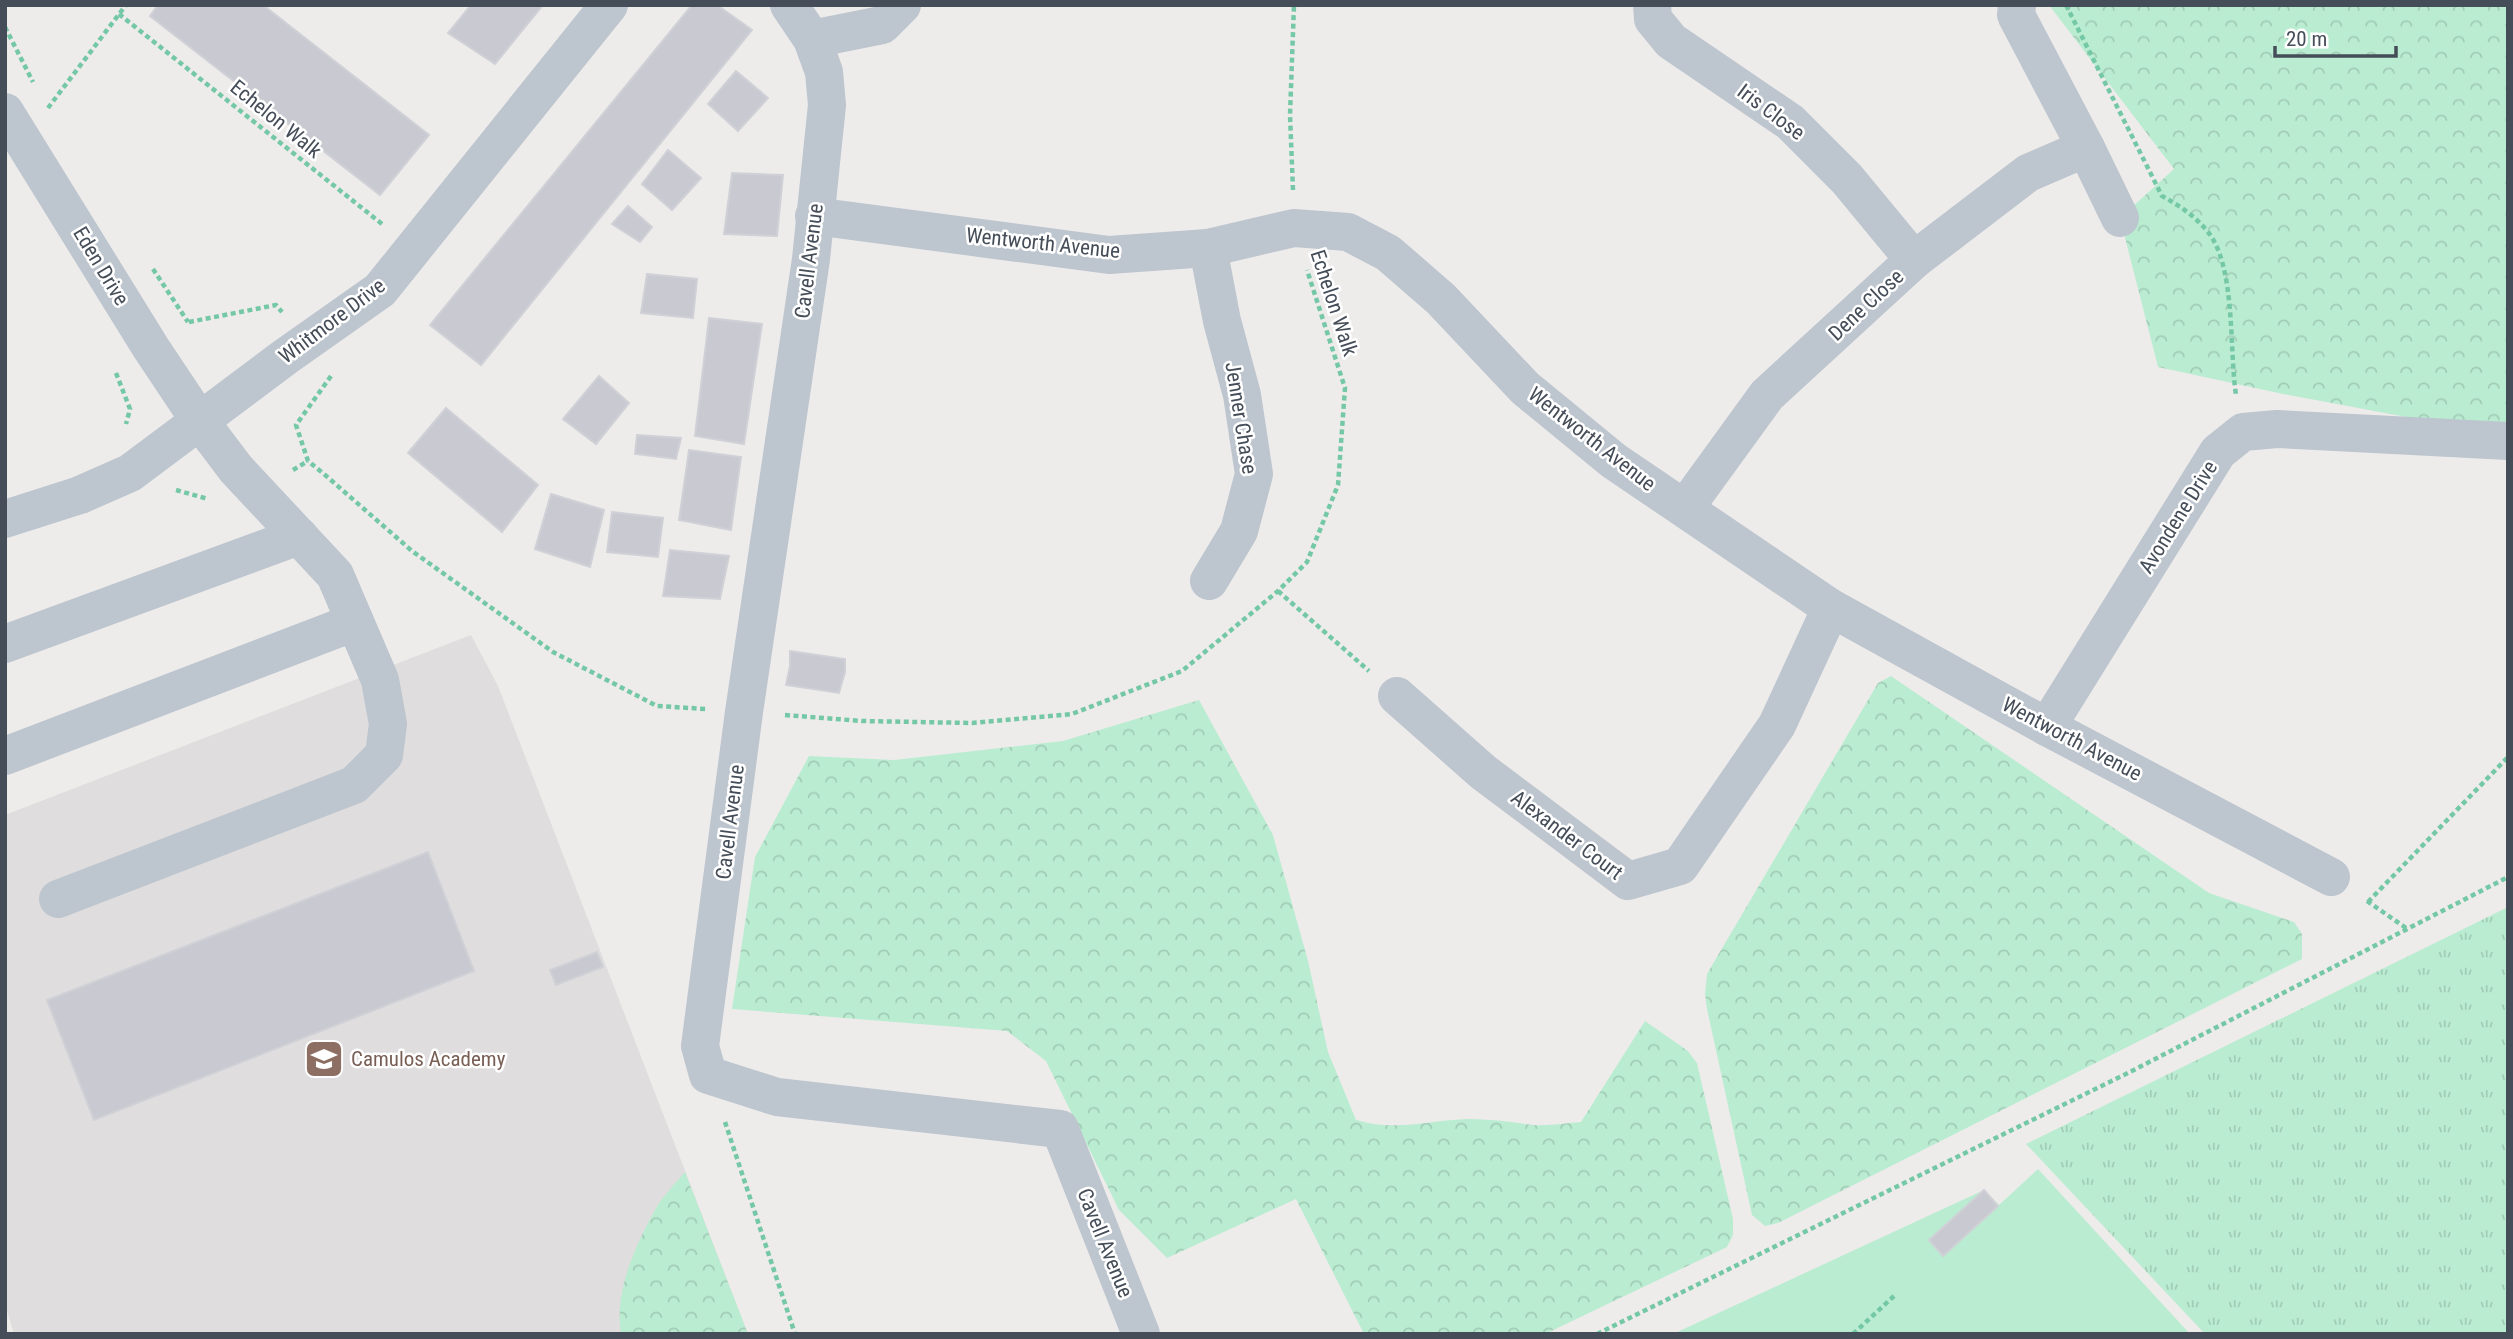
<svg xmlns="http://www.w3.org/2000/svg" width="2513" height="1339" font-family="'Roboto Condensed',sans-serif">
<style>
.education{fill:#dfdddd}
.grass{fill:url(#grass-tufts)}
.forest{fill:url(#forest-crowns)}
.pitch{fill:#baecd1}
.building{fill:#c9cad1;stroke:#d0d1d7;stroke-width:2}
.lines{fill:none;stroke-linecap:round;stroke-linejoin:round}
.path{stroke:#74c8a5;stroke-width:4.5;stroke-dasharray:5 3.5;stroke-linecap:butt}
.minor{stroke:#bdc5ce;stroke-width:38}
.labels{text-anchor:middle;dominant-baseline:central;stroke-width:5;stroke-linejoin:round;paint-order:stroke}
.street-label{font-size:21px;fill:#454d58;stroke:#fff}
.education-label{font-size:21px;fill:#785e54;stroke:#fff;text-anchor:start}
</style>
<defs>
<pattern id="grass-tufts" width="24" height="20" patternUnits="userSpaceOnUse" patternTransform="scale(1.75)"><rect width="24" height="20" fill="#baecd1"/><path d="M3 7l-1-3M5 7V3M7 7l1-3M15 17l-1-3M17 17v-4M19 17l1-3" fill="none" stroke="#a1ccb6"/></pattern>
<pattern id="forest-crowns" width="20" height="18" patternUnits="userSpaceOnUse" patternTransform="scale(1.75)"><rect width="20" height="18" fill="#baecd1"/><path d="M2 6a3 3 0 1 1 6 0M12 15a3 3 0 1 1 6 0" fill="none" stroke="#a1ccb6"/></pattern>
</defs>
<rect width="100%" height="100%" fill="#eeeceb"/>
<path class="education" d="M471 635 498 686 748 1334H14L5 1304V815Z"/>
<path class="grass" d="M2508 907V1334H2205L2026 1144Z"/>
<g class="forest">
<path d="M2049 5H2508V436L2283 394 2158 367 2120 218 2174 169Z"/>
<path d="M1891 676 2209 893 2294 922 2302 934V959L1778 1223 1765 1226 1752 1215 1707 1009 1705 994 1707 974 1878 683Z"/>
<path d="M1199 700 1273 835 1308 961 1328 1052 1356 1120C1398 1132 1427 1120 1469 1119 1490 1119 1512 1122 1533 1125 1548 1126 1566 1123 1581 1122L1645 1021 1688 1051 1697 1063 1733 1219V1235L1727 1247 1545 1334H1364L1296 1199 1167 1258 1119 1210 1046 1061 1007 1031 732 1009 755 857 809 756 894 760 1063 741Z"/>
<path d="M685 1172 748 1334H621C614 1292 635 1246 655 1210 662 1197 675 1184 685 1172Z"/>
</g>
<path class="pitch" d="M2038 1169 2190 1334H1673L1984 1190 1999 1205Z"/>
<g class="building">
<path d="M158 5H263L429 135 380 195 150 16Z"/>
<path d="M471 5H543L495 64 448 33Z"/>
<path d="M692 5H717L752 30 481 365 430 325Z"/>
<path d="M736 71 768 98 738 131 708 104Z"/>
<path d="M668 150 701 178 672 210 642 184Z"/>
<path d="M732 173 783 175 777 236 724 234Z"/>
<path d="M628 206 652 227 640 242 612 224Z"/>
<path d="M647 274 697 279 693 318 641 313Z"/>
<path d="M709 318 762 324 744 444 695 436Z"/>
<path d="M599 376 629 403 596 444 563 419Z"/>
<path d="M446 408 538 485 502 532 408 453Z"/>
<path d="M637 435 681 438 676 459 635 454Z"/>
<path d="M689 450 741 457 731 530 679 520Z"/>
<path d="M551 494 604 510 590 567 535 549Z"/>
<path d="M612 512 663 518 658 557 607 552Z"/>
<path d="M670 550 729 556 720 599 663 596Z"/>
<path d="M790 651 845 659V672L839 693 786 685 790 666Z"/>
<path d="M428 852 474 971 94 1120 47 1000Z"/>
<path d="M597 952 603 967 556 985 550 970Z"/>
<path d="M1984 1190 1998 1206 1943 1256 1929 1240Z"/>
</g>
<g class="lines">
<g class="path">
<path d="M2066 5 2162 196C2180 206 2195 216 2208 232 2236 267 2229 349 2236 395"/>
<path d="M119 14 382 224"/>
<path d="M5 27 33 82"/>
<path d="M48 108 126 5"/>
<path d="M1293 190 1290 115 1294 5"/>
<path d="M153 269 188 322"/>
<path d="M189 322 276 305 282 312"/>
<path d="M116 373 130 409 126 424"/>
<path d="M331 376 296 425 308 461 324 474 412 551 553 652 657 706 706 709"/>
<path d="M293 470 308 461"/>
<path d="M176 490 208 499"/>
<path d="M1278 591 1369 671"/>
<path d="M785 715 862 721 972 723 1072 714 1182 671 1278 591 1307 562 1338 485 1345 388 1307 270"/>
<path d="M2367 901 2406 928"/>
<path d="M2368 902 2508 757"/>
<path d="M725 1122 795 1334"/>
<path d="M1597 1334 2124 1075 2508 877"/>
<path d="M1853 1334 1894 1296"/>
</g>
<g class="minor">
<path d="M789 5 812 39 824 72 827 105 811 259 744 712 700 1046 708 1075 777 1097 1060 1129 1141 1334"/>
<path d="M1652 5 1653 19 1671 41 1790 122 1847 179 1914 260"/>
<path d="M812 39 882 25 902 5"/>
<path d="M5 112 151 348 199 420 236 469 335 575 380 680 388 724 384 755 354 785 58 899"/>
<path d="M2086 148 2120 218"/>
<path d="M814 216 1109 255 1208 248 1294 228 1348 232 1388 253 1441 299 1525 388 1614 461 1831 608 2047 727 2331 877"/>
<path d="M1208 248 1222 321 1242 395 1254 474 1239 531 1209 581"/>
<path d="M1685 508 1767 395 1914 260 2028 173 2086 148 2016 15 2017 5"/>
<path d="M5 519 80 495 130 473 285 357 380 290 609 5"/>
<path d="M5 644 299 536"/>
<path d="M1397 696 1483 772 1628 881 1680 866 1777 725 1831 608"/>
<path d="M2047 727 2218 452 2243 432 2277 429 2508 441"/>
<path d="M5 756 355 622"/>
</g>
</g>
<defs>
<g id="school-square" transform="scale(2.0125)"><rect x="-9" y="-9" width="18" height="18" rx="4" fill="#8d6e63" stroke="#fff"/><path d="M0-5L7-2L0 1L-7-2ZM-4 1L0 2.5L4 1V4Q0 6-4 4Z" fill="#fff"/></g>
</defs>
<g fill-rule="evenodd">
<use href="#school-square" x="324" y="1059"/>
</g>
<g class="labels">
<g class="street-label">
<text transform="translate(1771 112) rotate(37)">Iris Close</text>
<text transform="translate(276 119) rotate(39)">Echelon Walk</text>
<text transform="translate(1043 243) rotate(6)">Wentworth Avenue</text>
<text transform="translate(809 261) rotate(-83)">Cavell Avenue</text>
<text transform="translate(101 266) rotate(59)">Eden Drive</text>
<text transform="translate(1334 303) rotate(72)">Echelon Walk</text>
<text transform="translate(1866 305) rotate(-43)">Dene Close</text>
<text transform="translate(332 321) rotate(-37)">Whitmore Drive</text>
<text transform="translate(1241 418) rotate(81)">Jenner Chase</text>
<text transform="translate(1592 439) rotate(38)">Wentworth Avenue</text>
<text transform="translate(2178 517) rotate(-58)">Avondene Drive</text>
<text transform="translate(2072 739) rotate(28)">Wentworth Avenue</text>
<text transform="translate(730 822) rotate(-83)">Cavell Avenue</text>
<text transform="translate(1567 835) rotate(37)">Alexander Court</text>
<text transform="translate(1105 1243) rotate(68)">Cavell Avenue</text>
</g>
<g class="education-label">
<text x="351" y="1059">Camulos Academy</text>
</g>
</g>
<rect width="2513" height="1339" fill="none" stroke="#454d58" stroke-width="14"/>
<path d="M2275 46v10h121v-10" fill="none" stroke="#454d58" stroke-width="3.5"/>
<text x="2286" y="46" font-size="21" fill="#454d58" stroke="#ffffff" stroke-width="5" paint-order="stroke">20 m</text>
</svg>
